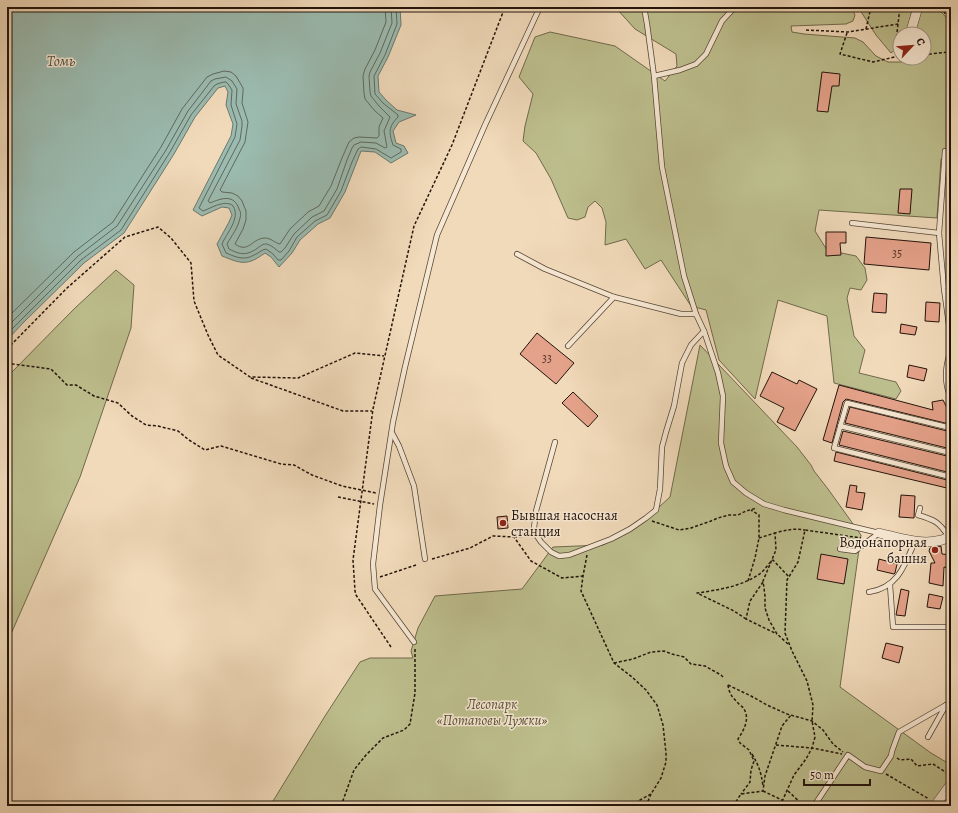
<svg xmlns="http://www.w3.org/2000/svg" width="958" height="813" font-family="Alegreya,serif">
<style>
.green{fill:#bdbe8d;stroke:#70694c}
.water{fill:#9bbbb0;stroke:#6b786e}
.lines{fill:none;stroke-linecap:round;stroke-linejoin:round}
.shore{stroke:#5f685e;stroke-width:1}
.building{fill:#e5a28a;stroke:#23140b}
.lane-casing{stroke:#564637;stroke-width:6}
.street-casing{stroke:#564637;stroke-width:10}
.path{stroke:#23140b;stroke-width:1.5;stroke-dasharray:3 2;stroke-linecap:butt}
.lane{stroke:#f6e7d2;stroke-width:4.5}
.street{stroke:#f6e7d2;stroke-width:9}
.poi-dot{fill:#8f2418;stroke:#f6e7d2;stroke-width:1.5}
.labels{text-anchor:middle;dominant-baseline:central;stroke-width:3;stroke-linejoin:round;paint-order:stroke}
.number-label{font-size:12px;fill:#54382b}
.poi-label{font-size:14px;fill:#23140b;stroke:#f6e7d2;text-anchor:start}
.park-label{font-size:14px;font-style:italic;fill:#595038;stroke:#f6e7d2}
.water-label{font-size:15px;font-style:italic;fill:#4d4e45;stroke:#f6e7d2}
</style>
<rect width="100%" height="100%" fill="#f1daba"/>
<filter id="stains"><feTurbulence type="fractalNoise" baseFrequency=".005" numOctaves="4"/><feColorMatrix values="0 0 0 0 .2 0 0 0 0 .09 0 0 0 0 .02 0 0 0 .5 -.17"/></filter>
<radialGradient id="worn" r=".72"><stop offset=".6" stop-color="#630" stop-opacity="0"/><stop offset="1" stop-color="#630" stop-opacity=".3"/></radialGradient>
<g class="green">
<path d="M582 7H851L855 15 853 21 846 24 791 26 792 32 804 34 855 38 863 42 876 56 888 62H905L909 58H924V34H915L916 24 923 7H936L946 17 951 33V161L941 159 937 218 819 210 815 231 827 250 856 256 865 268 867 280 861 290 850 288 847 298 854 336 865 350 859 373 896 382 901 391 896 399 834 383 827 316 778 300 755 399 719 360 706 310 691 306 661 260 645 269 626 239 605 245 606 222 602 208 595 201 588 207 585 217 577 220 568 218 551 179 536 153 523 141 525 126 533 94 519 77 535 37 550 32 615 46 665 81 677 66 676 54 635 29 616 8 586 9Z"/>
<path d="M858 7H913L906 34H900V46L891 53 876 35Z"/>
<path d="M116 270 134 285 131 328 80 477 7 643V377L75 308Z"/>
<path d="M700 345 797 447 811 465 814 471 828 489 861 535 840 687 931 753 951 765V806H270L325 716 360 662 370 658H413L411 651 418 628 435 596 522 589 553 547 603 545 637 527 670 497Z"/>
</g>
<path class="water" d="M7 7H400L401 25 388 57 378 76 379 92 386 100 397 110 416 115 399 122 393 131 396 143 404 146 408 153 391 163 375 152 361 151 345 192 330 218 318 224 300 240 292 253 279 267 271 257 265 253C247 266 242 264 222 256L217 244 229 222 232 215 229 208 222 207 202 216 193 210 231 136 233 124 226 105 228 92 225 86 218 88 195 117 174 154 124 233 84 263 24 322 7 340Z"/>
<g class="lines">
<g class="shore">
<path d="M7 318 74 252 113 222 161 147 182 109 207 77 213 74 224 71 231 72 236 76 243 88V92L242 103 248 122 245 142 220 190 222 192 232 193 238 196 242 201 246 211V220L243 229 235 244C249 254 252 238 265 238 271 238 275 243 280 244L290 229 308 212 319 206 331 186 342 158 349 142 354 138 359 137 377 138 379 136V127L383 118 374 110 365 99 364 93 363 76 365 69 375 50 386 22 385 7"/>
<path d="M7 327 78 256 117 226 166 150 188 111 211 81 215 79 226 77 232 81 237 89 236 104 242 121V126L240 140 208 201 210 203C222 198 234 194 239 209 241 212 241 215 240 218 238 228 232 235 227 244L229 249C235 252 241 255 248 253 264 248 261 236 279 252H281L285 248 294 234 312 217 324 211 337 189 347 160 352 148 354 145 361 142 376 143 385 148 387 147 384 131 390 117 379 106 371 96 370 92 369 76 370 72 380 53 392 23 391 7"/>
<path d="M7 334 81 260 121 230 170 152 191 115 214 86 217 84 224 82H226L228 84 232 90 231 105 237 124 235 137 199 208 203 211C209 209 215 205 221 204 224 203 231 203 233 206 241 218 226 234 222 244L226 253C236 257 244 261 254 255 259 253 261 250 266 249L273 254 278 260H281L289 251 297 237 315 221 327 215 341 191 352 162 358 149 361 147 376 149 391 158 401 152V149L393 145C389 133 388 127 398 117V115L383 103 375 94 374 76 385 55 397 24 396 7"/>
</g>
</g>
<g class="building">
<path d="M822 72 840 74 839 86H832L828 112 817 111Z"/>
<path d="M900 189H912L910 214 898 213Z"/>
<path d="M826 232H846V243H840L841 255 826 256Z"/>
<path d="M866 237 931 243 929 270 864 264Z"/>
<path d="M874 293 887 294 886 313 872 312Z"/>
<path d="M926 302 940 303 939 322 925 321Z"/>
<path d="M901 324 917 327 915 335 900 333Z"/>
<path d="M537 333 574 363 556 384 520 354Z"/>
<path d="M909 365 927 369 924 381 907 377Z"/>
<path d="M772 372 797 384 799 380 817 389 795 431 777 422 784 408 760 396Z"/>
<path d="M839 385 933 410 932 402 943 400 951 416 949 424 846 399 843 402 832 443 823 440Z"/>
<path d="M573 392 598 416 588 427 562 403Z"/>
<path d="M850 407 951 432V449L845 423Z"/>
<path d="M843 431 951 457V473L839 445Z"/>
<path d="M836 452 951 481V489L834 461Z"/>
<path d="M850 485 857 486 856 492 865 493 862 510 846 507Z"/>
<path d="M901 495 915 496 914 518 899 517Z"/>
<path d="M507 516 508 528 498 529 497 517Z"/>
<path d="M941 546 942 554 951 555 949 568 944 567 943 586 929 583 931 563H935L929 551 930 548Z"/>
<path d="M821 554 848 559 844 584 817 579Z"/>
<path d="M879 559 897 564 895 573 894 574 877 570Z"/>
<path d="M901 589 909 591 905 616 896 615Z"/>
<path d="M929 594 943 597 940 609 927 607Z"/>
<path d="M886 643 903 647 899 663 882 658Z"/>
</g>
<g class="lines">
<g class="lane-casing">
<g id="lane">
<path d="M644 7 647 24 654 76 662 167 684 276 696 314 704 331 718 373 723 396 721 443 726 466 733 482 746 493 764 504 784 510 879 533"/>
<path d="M654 76 680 70 696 64 706 54 722 21 735 7"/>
<path d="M852 223 939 233 944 289 951 339"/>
<path d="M939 233 945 151"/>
<path d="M517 254 545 269 614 297 681 314H696"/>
<path d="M568 346 614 297"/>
<path d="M951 350C945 366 944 383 951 398"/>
<path d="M840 426 951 453"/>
<path d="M951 428 847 403 834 448 951 477"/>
<path d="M392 433 399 446 414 486 425 559"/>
<path d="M555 442 536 511 534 528 537 536 541 542 551 552 559 556 569 555 611 539 630 529 646 518 656 510 660 489 662 447 666 432 674 406 682 363 691 345 704 331"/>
<path d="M920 508 918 515C935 520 939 522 949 537"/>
<path d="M840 549 855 551 879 533"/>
<path d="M890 585 893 627H951"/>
<path d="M869 592C898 588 905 565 915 541"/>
<path d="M414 642 375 589 373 564 380 505 393 422 405 367 437 235 485 125 540 7"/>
<path d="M928 737 946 705 951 703"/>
<path d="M814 806 848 755 865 767 881 771 891 756 892 751 899 732 946 705"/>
</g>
</g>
<g class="street-casing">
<g id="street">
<path d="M910 34 918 7"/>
<path d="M879 533C895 537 911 542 926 542 931 542 937 541 942 540 945 539 947 537 951 537"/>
<path d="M935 806 951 784"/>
</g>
</g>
<g class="path">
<path d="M941 7 951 23"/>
<path d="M866 29 871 7"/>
<path d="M806 30 848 32 898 24"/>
<path d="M847 33 840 54 873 62 899 56"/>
<path d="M924 55 938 53 951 52"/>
<path d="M899 56 896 52V41L900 7"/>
<path d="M909 58H914"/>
<path d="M7 349 67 288 125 237 158 227 171 238 191 263 194 301 208 335 218 355 250 377 298 378 355 353 384 356"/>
<path d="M7 362 13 364 51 369 67 385H76L94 396 118 403 132 416 146 425 158 426 178 431 189 440 205 450 221 446 281 464 294 465 312 475 342 486 376 493"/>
<path d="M251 378 343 411H372"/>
<path d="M338 497 374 504"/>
<path d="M652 521 679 530 691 528 711 521 718 518 729 515H738L746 511 757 508"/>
<path d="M514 537 530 536"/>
<path d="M759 538 775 533"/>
<path d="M587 555 583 576 581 591 614 663 632 677 646 690 657 705 663 725 666 753V762L661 778 651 794 629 806"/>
<path d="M432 559 470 548 493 536 514 537 531 561 562 578 583 576"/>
<path d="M380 577 416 565"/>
<path d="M748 581 755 558 759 538V515L751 510"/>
<path d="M763 582 750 601 746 619 777 634"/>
<path d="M746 619 734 611 697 593C718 590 745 586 762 572 766 568 769 563 773 560L789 577"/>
<path d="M788 644 777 634 769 620 765 608V596L763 581 776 550 775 533C786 530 795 528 805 530"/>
<path d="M391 647 356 595 355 591 353 560 373 409 414 226 452 145 505 7"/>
<path d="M614 663 633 659 651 652 664 651 672 654 684 657 691 664 705 666 721 675 723 677"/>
<path d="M728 685 751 696 767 705 787 714 812 721 823 730 833 744 843 752"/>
<path d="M728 685C729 694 733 698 739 704 741 706 743 707 744 709 750 719 744 730 738 739L740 743 749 750 754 761 751 770 750 782 741 794"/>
<path d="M776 745 812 748 842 754"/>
<path d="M752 754C759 766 761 772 763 786"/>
<path d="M897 758 900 760 911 759 917 766 933 764 950 775"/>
<path d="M886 774 929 799"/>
<path d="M763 791 782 800"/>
<path d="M788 791 804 806"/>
<path d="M341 806 354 770 366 755 383 738 404 730 410 724 415 693V648"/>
<path d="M646 806 651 794"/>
<path d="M733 806 741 794 763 791 765 776 782 726 791 715"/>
<path d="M780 806 794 775 806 759 812 748 815 737 812 721 813 705 807 681 792 651 785 633 787 580 798 562 805 530 861 538"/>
</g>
<use href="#lane" class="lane"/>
<use href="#street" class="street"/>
</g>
<g class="poi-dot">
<circle cx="503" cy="523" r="4"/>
<circle cx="935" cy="550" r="4"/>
</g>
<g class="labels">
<g class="number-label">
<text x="897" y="253">35</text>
<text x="547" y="358">33</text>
</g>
<g class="poi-label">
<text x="511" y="515">Бывшая насосная<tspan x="511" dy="16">станция</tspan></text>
<text x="927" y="542" text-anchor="end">Водонапорная<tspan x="927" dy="16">башня</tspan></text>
</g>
<g class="park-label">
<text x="492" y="704">Лесопарк<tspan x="492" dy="16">«Потаповы Лужки»</tspan></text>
</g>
<g class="water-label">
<text x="61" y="61">Томь</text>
</g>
</g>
<rect width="958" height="813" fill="none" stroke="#f1daba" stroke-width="24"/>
<rect x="8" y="8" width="942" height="797" fill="none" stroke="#23140b" stroke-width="2"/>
<rect x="12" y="12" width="934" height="789" fill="none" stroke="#23140b"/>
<g transform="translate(912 46) rotate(64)"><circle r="19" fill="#f6e7d2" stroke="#a29382"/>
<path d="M0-3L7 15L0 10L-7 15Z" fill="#8f2418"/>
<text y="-6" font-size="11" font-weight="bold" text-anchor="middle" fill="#23140b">С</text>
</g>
<path d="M804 779v6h66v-6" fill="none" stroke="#23140b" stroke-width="2"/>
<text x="810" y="779" font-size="12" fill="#23140b" stroke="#f6e7d2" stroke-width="3" paint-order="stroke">50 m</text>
<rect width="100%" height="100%" filter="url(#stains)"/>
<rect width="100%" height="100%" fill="url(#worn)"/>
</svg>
